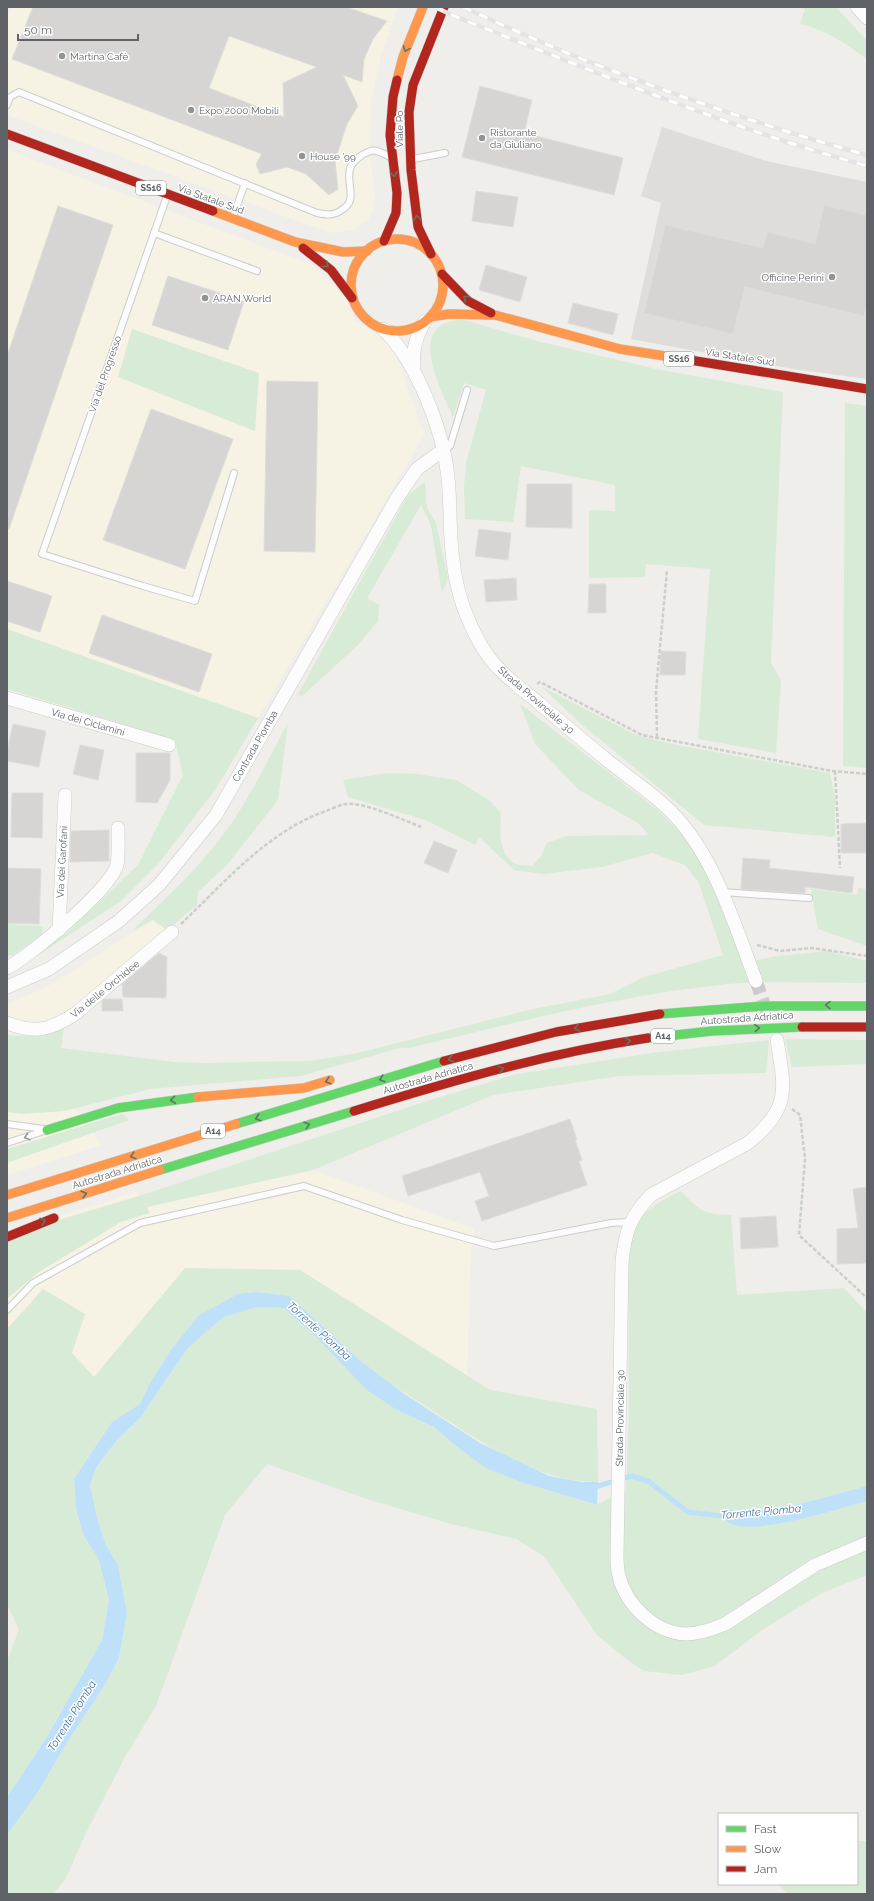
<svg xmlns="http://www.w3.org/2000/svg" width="874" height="1901" font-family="Raleway,sans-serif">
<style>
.commercial{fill:#f7f3e4}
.industrial{fill:#dfddda}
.green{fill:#d8ebd6}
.water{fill:#bfe0f9}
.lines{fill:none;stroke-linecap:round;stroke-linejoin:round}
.stream{stroke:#bfe0f9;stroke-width:5}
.building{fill:#d6d5d3;stroke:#deddd9;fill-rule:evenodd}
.street-tunnel{stroke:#cbcbca;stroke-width:13;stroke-dasharray:13 6;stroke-linecap:butt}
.lane-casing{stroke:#cbcccc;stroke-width:8}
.street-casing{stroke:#cbcccc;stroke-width:14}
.fast-casing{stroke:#cacacb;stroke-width:10}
.slow-casing{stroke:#cacacb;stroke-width:10}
.jam-casing{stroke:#cacacb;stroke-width:10}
.path{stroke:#cacfcc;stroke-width:2.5;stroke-dasharray:4 2;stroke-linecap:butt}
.lane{stroke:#fdfcfc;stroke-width:6}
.street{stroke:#fdfcfc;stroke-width:13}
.fast{stroke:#63d668;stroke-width:9}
.slow{stroke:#ff974d;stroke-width:9}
.jam{stroke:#b3261e;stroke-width:9}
.rail-casing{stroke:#e4e4e4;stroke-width:4.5}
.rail{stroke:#fff;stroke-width:3;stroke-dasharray:9;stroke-linecap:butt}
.oneway{stroke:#607468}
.oneway2{stroke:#96999c}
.poi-dot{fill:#919496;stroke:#fff;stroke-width:1.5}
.labels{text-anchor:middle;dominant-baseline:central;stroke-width:3;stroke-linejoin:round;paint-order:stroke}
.shield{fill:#fff;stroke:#8f9295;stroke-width:1}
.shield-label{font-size:9px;font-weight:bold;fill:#5f6368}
.poi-label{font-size:10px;fill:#5f6368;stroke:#fff;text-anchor:start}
.street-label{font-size:10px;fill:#5f6368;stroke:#fff}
.water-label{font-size:11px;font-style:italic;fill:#4174aa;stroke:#fff}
</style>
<rect width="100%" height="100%" fill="#efeeea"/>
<g class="commercial">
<path d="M11 7H398L380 58 371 102 370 150 375 199 373 209 368 220 353 229 333 233 300 222 7 115V18Z"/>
<path d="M7 150 310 264 344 295 355 320 393 346 424 435 258 718 7 629Z"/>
<path d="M153 920 167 930 79 1003 54 1019 34 1024 10 1018 7 1015V1004L45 988Z"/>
<path d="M7 1075 56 1082 102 1145 7 1175Z"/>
<path d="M313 1170 474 1229 471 1249 467 1375 300 1270 185 1268 94 1377 72 1353 85 1314 43 1289 7 1329V1232L136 1192 147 1207Z"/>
</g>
<path class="industrial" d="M662 127 766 161 867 182V379L793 369 631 339 661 203 641 196Z"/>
<g class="green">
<path d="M796 7H836L867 41V59C845 43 826 30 800 24L805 9Z"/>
<path d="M460 319 541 342 656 369 783 392 771 662 781 681 776 753 698 739 710 569 646 564 645 577 589 578V510L615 511V485L521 466 513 522 465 519 464 487 466 463 486 390 464 383 453 417C444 396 414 341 442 325 447 322 455 320 460 319Z"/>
<path d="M132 329 259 373 255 431 118 377Z"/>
<path d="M845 403 867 406V768L843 766Z"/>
<path d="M425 482 427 508 436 523 448 578 442 593 431 525 421 505 367 598 379 605 378 621 358 645 301 697 298 694 408 495Z"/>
<path d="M7 629 258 718 217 787 160 862 121 901 14 971 67 933 138 865 183 775 175 740 7 689Z"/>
<path d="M542 687 636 735 672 744 830 773 835 799V837L704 825 579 722Z"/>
<path d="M520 704 659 811 686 839 709 875 754 982C637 990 523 1021 409 1048H400L301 1076 150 1089 65 1111 23 1114 7 1112V1035C30 1037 43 1036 64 1027L61 1048 174 1062 206 1063 310 1061 358 1053 533 1009 610 994 644 977 723 955 698 881 685 865 652 853 602 867 544 874 514 870 479 837 475 845 425 820 348 797 343 780 388 773 417 774 456 780 490 801 501 813C500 831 497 853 516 864 520 866 528 865 532 866L541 856 547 843 566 836 649 835 638 823 579 790 535 744Z"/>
<path d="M288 723 278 800 227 865 198 892 197 905 167 930 153 920 132 931C165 899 199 868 226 831 250 798 268 759 288 723Z"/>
<path d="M858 888 867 889V946L818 929 811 889 857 895Z"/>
<path d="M7 924 43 926 42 935 12 956 7 955Z"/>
<path d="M826 951 867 961V983L760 982 752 961 778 956Z"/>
<path d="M785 1039 867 1040V1064L792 1067Z"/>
<path d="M769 1040 766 1073 620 1076 493 1095 313 1170 147 1207 150 1213 121 1222 39 1272 7 1299V1242L55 1221 139 1196 430 1100 517 1074 659 1052Z"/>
<path d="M122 1114 129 1120 7 1163V1149Z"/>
<path d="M681 1191C700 1211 702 1214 731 1215L737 1295 844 1288 867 1313V1486L799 1504 761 1510H719L746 1527 795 1520 867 1501V1575L820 1594 762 1630 715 1666 682 1675 644 1671 626 1659 597 1635 545 1557 516 1539 451 1524 367 1499 267 1464 225 1515 156 1706 125 1757 85 1835 65 1880 53 1894H7V1835L40 1789 66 1744 106 1683 119 1658 127 1613 118 1565 106 1545 97 1518 90 1485 96 1469 117 1440 141 1417 187 1349 207 1331 224 1317 257 1307 284 1308 397 1410 434 1427 456 1446 486 1467 521 1482 596 1505 620 1493H626L629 1414 628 1259C629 1252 629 1242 631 1235 639 1212 660 1201 681 1191Z"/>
<path d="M185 1268 300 1270 490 1390 597 1409 598 1482C539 1482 489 1447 441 1416 413 1398 385 1381 358 1359 334 1340 312 1317 289 1296L198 1316 170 1351 149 1385 140 1404 112 1422 74 1479 76 1509 84 1536 99 1560 109 1600 102 1640 48 1735 7 1797V1661L19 1630 7 1604V1329L43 1289 85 1314 72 1353 94 1377Z"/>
<path d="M857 1841H867V1894H790L777 1884H857Z"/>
</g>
<g class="water">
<path d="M256 1292 289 1296 358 1359 406 1395 480 1443 549 1476 582 1482H598L597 1505 521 1482 486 1468 456 1446 434 1427 397 1410 367 1390 315 1336 284 1308 257 1307 224 1317 207 1331 187 1349 141 1417 117 1440 96 1468 90 1485 97 1518 106 1545 118 1565 127 1613 119 1658 106 1683 66 1744 40 1789 7 1835V1797L48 1735 102 1640 109 1600 99 1560 84 1536 76 1509 74 1479 112 1422 140 1404 149 1385 170 1351 198 1316 238 1294Z"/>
<path d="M867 1486V1501C836 1509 759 1535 731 1524 726 1522 722 1514 719 1510H761L799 1504Z"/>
</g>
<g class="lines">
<path class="stream" d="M591 1488 632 1476 648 1481 688 1512 730 1517"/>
</g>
<g class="building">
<path d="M33 7H346L387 21 373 39 364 59 362 82 343 75 358 106 347 124 335 161 338 189 329 195 306 174 287 167 260 174 256 164 262 154 12 59ZM229 36 317 67 283 83 284 117 209 88Z"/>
<path d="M480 86 532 100 524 133 623 158 614 195 462 157Z"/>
<path d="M476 191 518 197 513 227 472 221Z"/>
<path d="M824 205 867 215V304L864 316 745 287 733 334 644 313 665 225 763 248 767 232 815 244Z"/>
<path d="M58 206 113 225 9 529H7V356Z"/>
<path d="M486 265 527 277 520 302 479 290Z"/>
<path d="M168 276 244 301 228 350 152 325Z"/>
<path d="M573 303 618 314 613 335 568 323Z"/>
<path d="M267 381 318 382 315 552 264 551Z"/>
<path d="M151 409 233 439 185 569 103 540Z"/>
<path d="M527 484H572V528L526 527Z"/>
<path d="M479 529 511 533 508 560 475 556Z"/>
<path d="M516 578 517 600 486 602 484 580Z"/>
<path d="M7 581 52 596 40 632 7 621Z"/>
<path d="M589 584H606V613H588Z"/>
<path d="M102 615 212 654 199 692 89 653Z"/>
<path d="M661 651 686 652 685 675H660Z"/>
<path d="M13 724 46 731 39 767 7 761V751Z"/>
<path d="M80 745 104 750 98 780 73 774Z"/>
<path d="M136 753H170V780L157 803 136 802Z"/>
<path d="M12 793H43L42 838 11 837Z"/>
<path d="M867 823V853H841V824Z"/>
<path d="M109 830V861L70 862 71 831Z"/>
<path d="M434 841 457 850 448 873 424 863Z"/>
<path d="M743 858 770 860 769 868 854 877 852 893 805 887V893L741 889Z"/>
<path d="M7 868 41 869 39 924 7 923Z"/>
<path d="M159 953 167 957 166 998 123 997 122 984Z"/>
<path d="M105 999H122L123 1011H102V1001Z"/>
<path d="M570 1119 577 1140H575L582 1160 579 1161 587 1185 482 1221 475 1201 489 1196 480 1172 408 1196 402 1176Z"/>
<path d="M867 1187V1263L837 1264V1229L858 1228 853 1189Z"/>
<path d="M776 1216 778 1247 741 1249 740 1218Z"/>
</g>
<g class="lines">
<path class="street-tunnel" d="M756 981 767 1012"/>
<g class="lane-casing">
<g id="lane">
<path d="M7 105 10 97 19 92 317 213C328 215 334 216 343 209 359 199 344 181 351 166 354 161 358 158 362 155 376 147 377 151 390 157"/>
<path d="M413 159 445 153"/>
<path d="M167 196 42 554 143 586 195 601 234 473"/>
<path d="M233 217 245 183"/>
<path d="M154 233 257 271"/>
<path d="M443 450 450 446 467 390"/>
<path d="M722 892 809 898"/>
<path d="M7 1124 44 1129"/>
<path d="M7 1143 44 1131"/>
<path d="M7 1310 33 1283 140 1223 304 1186 402 1220 494 1246 611 1223 630 1222"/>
</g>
</g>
<g class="street-casing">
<g id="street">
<path d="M857 7 867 18"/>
<path d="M383 329C417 362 443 430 448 477 451 505 449 533 453 560 456 590 466 619 481 645 494 669 518 686 539 703 562 723 585 742 608 761 627 776 646 789 664 805 712 847 734 923 756 981"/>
<path d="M414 368C412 349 416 337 425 321"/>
<path d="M7 698 169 745"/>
<path d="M59 930 65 795"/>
<path d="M7 968C30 956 111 889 117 865 119 854 118 840 118 828"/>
<path d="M7 987 49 969 119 921 159 885 216 815 397 498 417 469 443 450"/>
<path d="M7 1023C35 1034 50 1030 75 1014L172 932"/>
<path d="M777 1040C785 1090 791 1108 748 1143L651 1195C630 1217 625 1232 622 1262L617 1554C617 1561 617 1569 619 1576 626 1605 655 1633 686 1634 700 1634 713 1629 725 1624L815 1565 867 1543"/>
</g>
</g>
<g class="fast-casing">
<g id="fast">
<path d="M660 1014 764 1006H867"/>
<path d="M648 1038 712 1031 802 1027"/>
<path d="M236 1124 444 1061"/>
<path d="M47 1130 118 1108 198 1097"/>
<path d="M160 1170 354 1111"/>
</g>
</g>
<g class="slow-casing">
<g id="slow">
<path d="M397 80 403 57 423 7"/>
<path d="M213 211 295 242 343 252 367 251"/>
<circle cx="397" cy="285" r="46"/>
<path d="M430 317 449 314 495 315 620 349 684 359"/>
<path d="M198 1097 304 1088 330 1080"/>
<path d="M7 1195 236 1124"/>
<path d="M7 1218 160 1170"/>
</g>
</g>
<g class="jam-casing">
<g id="jam">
<path d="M7 134 213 211"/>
<path d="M384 241 396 213 397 193 390 135 393 97 397 80"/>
<path d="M303 248 331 270 352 298"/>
<path d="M431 254 418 227 411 170 409 112 413 85 444 7"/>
<path d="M442 274 468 301 491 313"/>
<path d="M684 359 867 389"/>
<path d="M802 1027H867"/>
<path d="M444 1061 556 1032 660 1014"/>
<path d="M354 1111C451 1081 548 1053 648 1038"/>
<path d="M7 1237 54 1218"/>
</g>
</g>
<g class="path">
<path d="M537 684 540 682 642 735 832 771 867 774"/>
<path d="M657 737 656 691 667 570"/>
<path d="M835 771 840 868"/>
<path d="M181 924C225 882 267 832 326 811 332 809 339 805 346 804 365 802 403 820 421 827"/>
<path d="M757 945 780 951 812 948 867 956"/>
<path d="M792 1109 800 1115 805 1159 799 1235 867 1298"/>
</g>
<use href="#lane" class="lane"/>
<use href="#street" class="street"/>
<use href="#fast" class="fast"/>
<use href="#slow" class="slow"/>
<use href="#jam" class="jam"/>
<g class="rail-casing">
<g id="rail">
<path d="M435 7 454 16C590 70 726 127 867 166"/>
<path d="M463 7C500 24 538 41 577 57 671 94 769 128 867 155"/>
</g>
</g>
<use href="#rail" class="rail"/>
</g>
<defs><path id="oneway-chevron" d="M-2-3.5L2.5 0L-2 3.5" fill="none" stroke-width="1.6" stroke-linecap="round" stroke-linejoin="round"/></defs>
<g class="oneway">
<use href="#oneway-chevron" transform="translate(406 49) rotate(110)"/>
<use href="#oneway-chevron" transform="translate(394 174) rotate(82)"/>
<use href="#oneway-chevron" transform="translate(417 218) rotate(-97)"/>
<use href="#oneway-chevron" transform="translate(326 265) rotate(38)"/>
<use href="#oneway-chevron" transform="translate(466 298) rotate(-142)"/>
<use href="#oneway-chevron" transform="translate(828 1005) rotate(-179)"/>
<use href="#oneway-chevron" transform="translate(577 1028) rotate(168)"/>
<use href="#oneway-chevron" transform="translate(757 1028) rotate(-3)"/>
<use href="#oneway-chevron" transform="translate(628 1041) rotate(-8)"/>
<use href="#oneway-chevron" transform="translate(451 1059) rotate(165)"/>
<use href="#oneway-chevron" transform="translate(501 1069) rotate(-15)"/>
<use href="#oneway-chevron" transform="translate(382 1079) rotate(163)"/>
<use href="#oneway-chevron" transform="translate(328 1081) rotate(164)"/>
<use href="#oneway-chevron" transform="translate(173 1100) rotate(172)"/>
<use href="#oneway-chevron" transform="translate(258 1118) rotate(163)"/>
<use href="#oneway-chevron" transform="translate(307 1125) rotate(-17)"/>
<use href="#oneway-chevron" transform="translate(133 1156) rotate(163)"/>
<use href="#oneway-chevron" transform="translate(84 1194) rotate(-17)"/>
<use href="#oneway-chevron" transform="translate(43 1221) rotate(-19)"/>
</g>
<use class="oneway2" href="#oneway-chevron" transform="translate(27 1137) rotate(162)"/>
<g class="poi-dot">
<circle cx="62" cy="56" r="4"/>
<circle cx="191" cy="110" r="4"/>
<circle cx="482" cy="138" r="4"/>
<circle cx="302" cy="156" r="4"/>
<circle cx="832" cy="277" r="4"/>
<circle cx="205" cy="298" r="4"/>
</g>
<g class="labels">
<g class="shield">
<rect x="136" y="181" width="30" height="14" rx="3"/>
<rect x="664" y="352" width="30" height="14" rx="3"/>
<rect x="651" y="1029" width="24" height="14" rx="3"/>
<rect x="201" y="1124" width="24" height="14" rx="3"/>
</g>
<g class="shield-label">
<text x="151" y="188">SS16</text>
<text x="679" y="359">SS16</text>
<text x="663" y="1036">A14</text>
<text x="213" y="1131">A14</text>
</g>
<g class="poi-label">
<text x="70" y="56">Martina Cafè</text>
<text x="199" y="110">Expo 2000 Mobili</text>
<text x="490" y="132">Ristorante<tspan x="490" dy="12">da Giuliano</tspan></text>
<text x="310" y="156">House '99</text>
<text x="824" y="277" text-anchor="end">Officine Perini</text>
<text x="213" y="298">ARAN World</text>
</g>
<g class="street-label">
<text transform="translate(399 129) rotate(-90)">Viale Po</text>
<text transform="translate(211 199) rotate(20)">Via Statale Sud</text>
<text transform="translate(740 357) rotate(9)">Via Statale Sud</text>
<text transform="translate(105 374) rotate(-71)">Via del Progresso</text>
<text transform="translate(536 700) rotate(41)">Strada Provinciale 30</text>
<text transform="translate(88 722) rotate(16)">Via dei Ciclamini</text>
<text transform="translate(255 746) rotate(-60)">Contrada Piomba</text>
<text transform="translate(62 862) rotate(-87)">Via dei Garofani</text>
<text transform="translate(105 989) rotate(-39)">Via delle Orchidee</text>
<text transform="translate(747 1018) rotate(-4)">Autostrada Adriatica</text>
<text transform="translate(428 1078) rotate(-16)">Autostrada Adriatica</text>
<text transform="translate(117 1172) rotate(-17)">Autostrada Adriatica</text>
<text transform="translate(620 1418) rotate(-89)">Strada Provinciale 30</text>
</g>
<g class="water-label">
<text transform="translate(319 1331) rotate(42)">Torrente Piomba</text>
<text transform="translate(761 1512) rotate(-5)">Torrente Piomba</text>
<text transform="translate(72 1716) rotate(-58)">Torrente Piomba</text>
</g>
</g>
<rect width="874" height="1901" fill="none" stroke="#5f6368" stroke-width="16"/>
<rect x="718" y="1813" width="140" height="72" fill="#ffffff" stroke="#bfc1c3"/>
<rect x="726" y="1826" width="20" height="6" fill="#63d668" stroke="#bfc1c3"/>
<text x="754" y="1833" font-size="12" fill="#5f6368">Fast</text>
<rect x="726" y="1846" width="20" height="6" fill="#ff974d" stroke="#bfc1c3"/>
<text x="754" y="1853" font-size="12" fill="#5f6368">Slow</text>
<rect x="726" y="1866" width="20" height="6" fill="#b3261e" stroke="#bfc1c3"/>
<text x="754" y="1873" font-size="12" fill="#5f6368">Jam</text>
<path d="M18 34v6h120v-6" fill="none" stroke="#5f6368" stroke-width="2"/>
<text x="24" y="34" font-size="12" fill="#5f6368" stroke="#ffffff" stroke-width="3" paint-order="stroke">50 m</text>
</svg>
